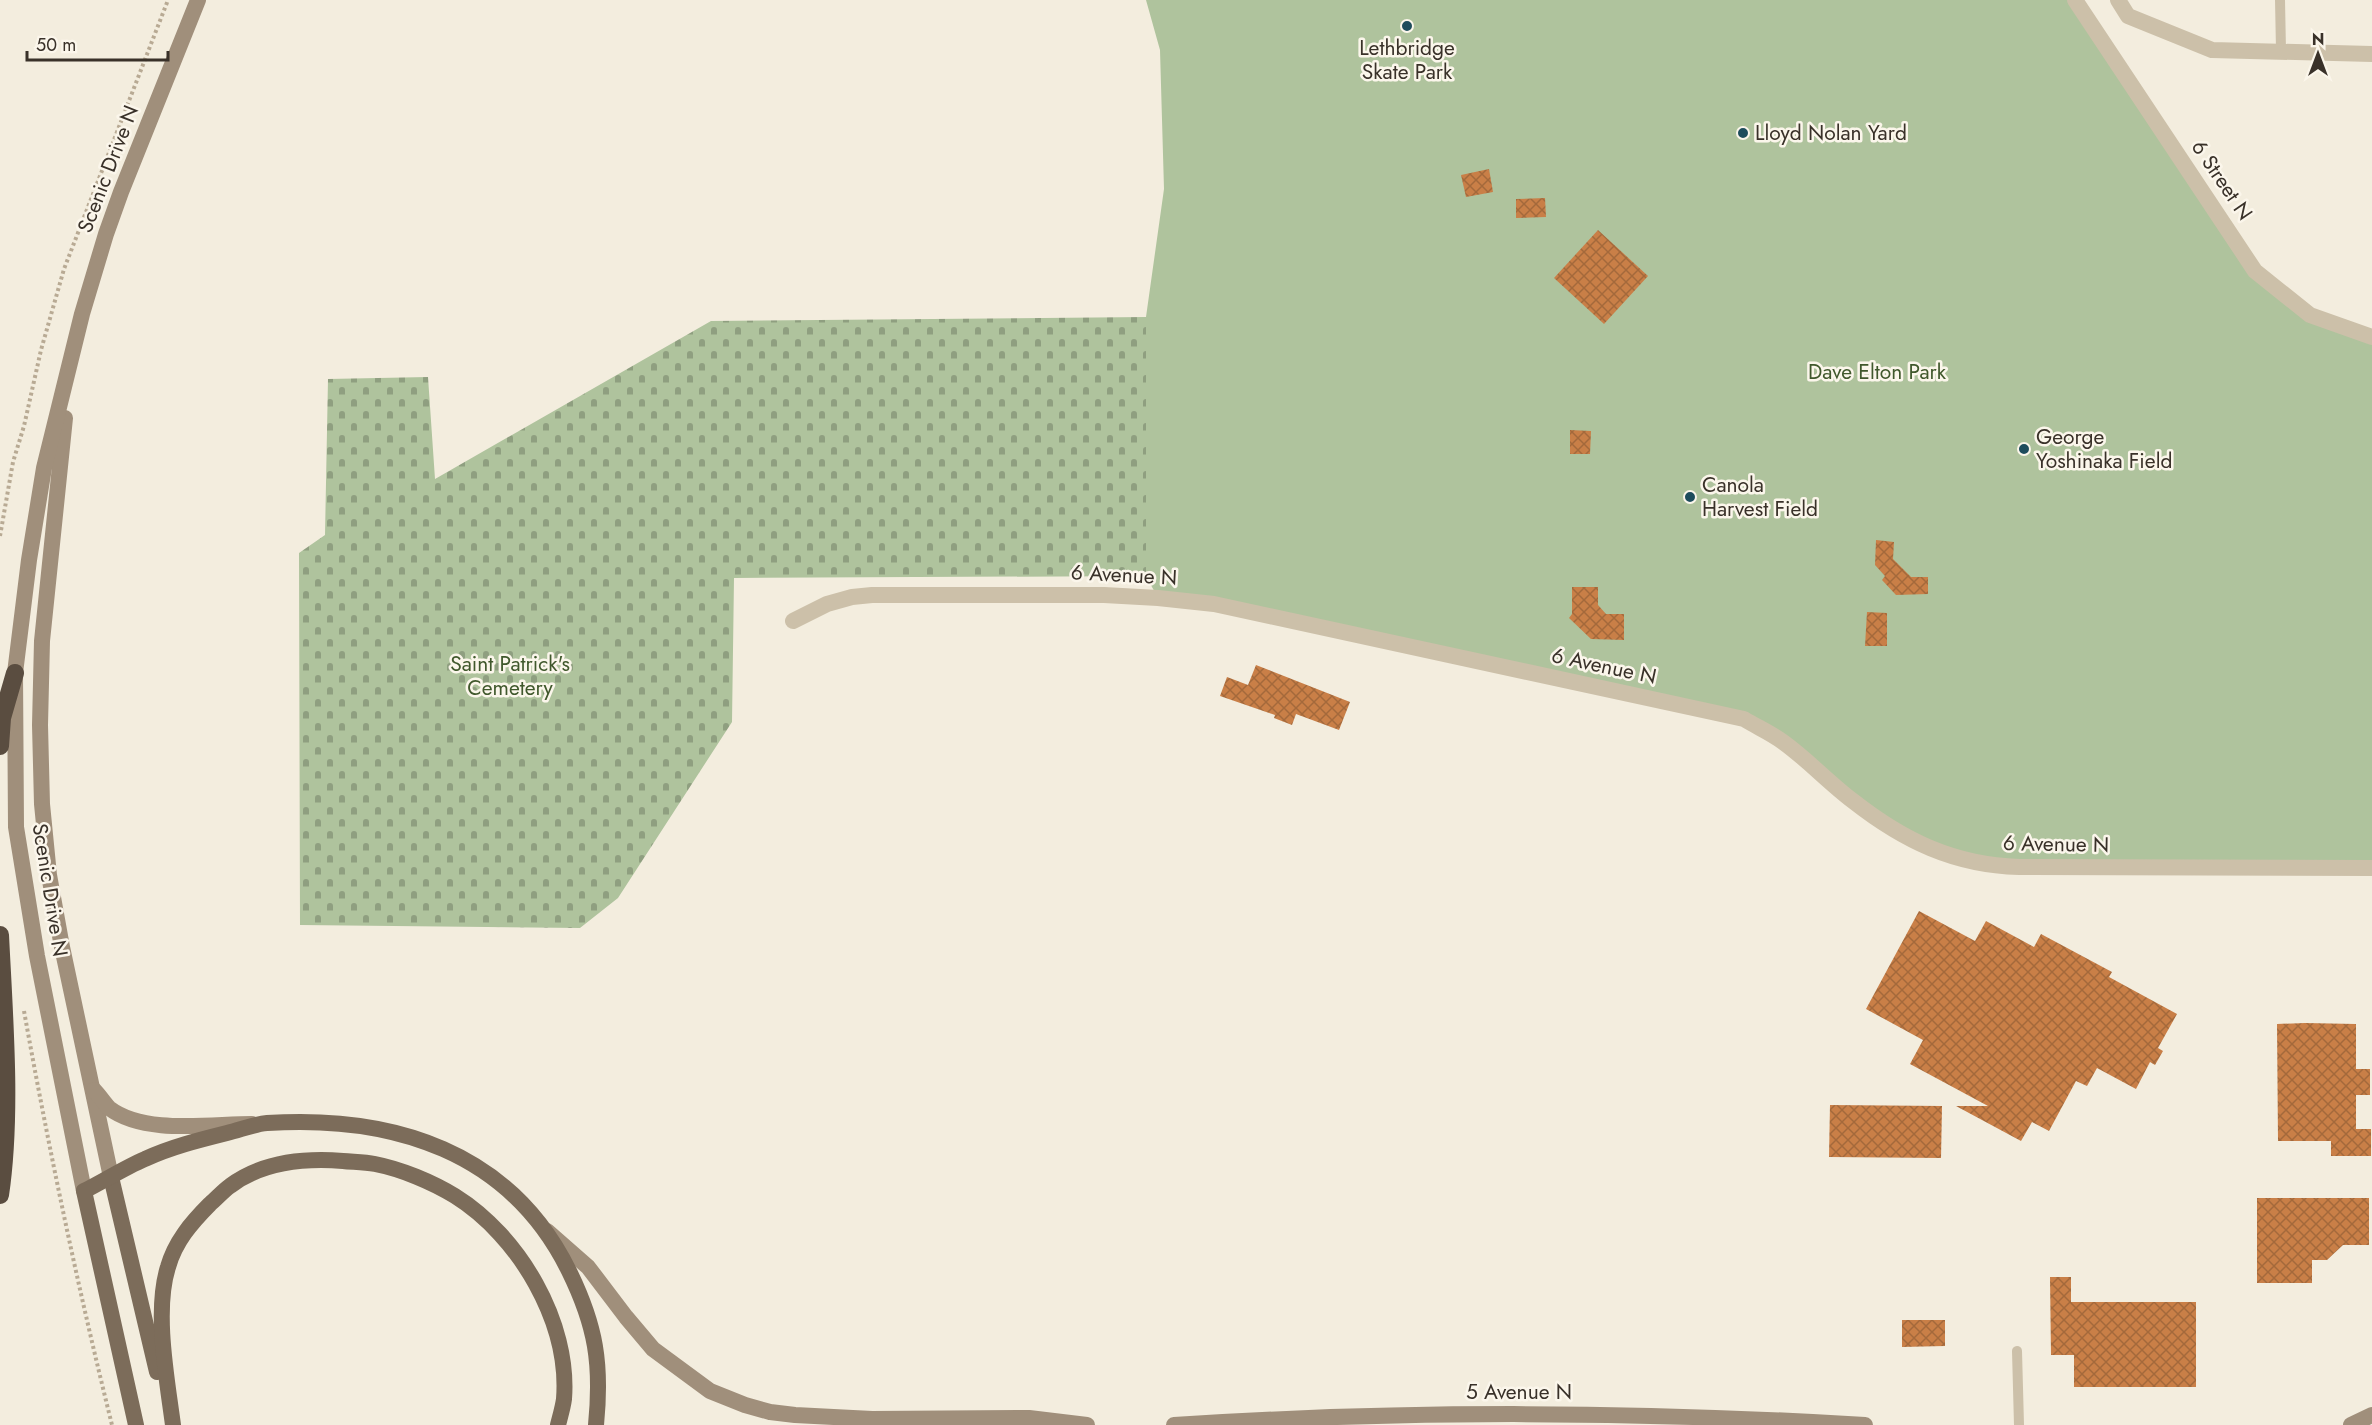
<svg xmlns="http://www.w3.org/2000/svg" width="2372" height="1425" font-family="Jost,sans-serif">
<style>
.cemetery{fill:url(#cemetery-stones)}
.park{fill:#afc39d}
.building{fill:url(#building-cross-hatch)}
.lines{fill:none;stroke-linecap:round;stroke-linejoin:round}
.path{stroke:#b8aa94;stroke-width:4;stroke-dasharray:3 3;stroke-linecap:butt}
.service{stroke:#ccc0a9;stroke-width:10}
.minor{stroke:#ccc0a9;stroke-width:16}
.secondary{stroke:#a08f7b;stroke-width:16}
.primary{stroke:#7c6c5a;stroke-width:16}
.motorway{stroke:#5a4d40;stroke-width:18}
.poi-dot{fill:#1d4c5c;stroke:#fbf6eb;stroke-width:2}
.labels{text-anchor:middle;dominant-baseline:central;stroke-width:5;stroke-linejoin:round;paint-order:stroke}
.poi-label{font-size:21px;fill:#393129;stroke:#fbf6eb;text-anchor:start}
.street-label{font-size:21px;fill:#393129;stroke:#fbf6eb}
.park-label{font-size:21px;fill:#40582c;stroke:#fbf6eb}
</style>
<defs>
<pattern id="cemetery-stones" width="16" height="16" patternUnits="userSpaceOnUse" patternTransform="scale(1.5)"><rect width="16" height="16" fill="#afc39d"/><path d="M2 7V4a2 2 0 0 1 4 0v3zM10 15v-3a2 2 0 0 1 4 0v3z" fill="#8f9f80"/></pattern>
<pattern id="building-cross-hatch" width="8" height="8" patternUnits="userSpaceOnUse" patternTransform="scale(1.5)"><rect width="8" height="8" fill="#c97f47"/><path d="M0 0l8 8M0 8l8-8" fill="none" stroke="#a4693b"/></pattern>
</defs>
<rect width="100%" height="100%" fill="#f3edde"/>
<path class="cemetery" d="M1146 317V576L734 578 732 722 618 898 580 928 300 925 299 553 325 535 328 379 428 377 435 479 711 321Z"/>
<path class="park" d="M1146 0H2075L2255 271 2310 315 2372 337V868L2020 867 1931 849 1744 719 1158 598 1146 576V317L1164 189 1160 50Z"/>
<g class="building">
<path d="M1489 169 1493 192 1466 197 1461 175Z"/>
<path d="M1545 198 1546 217 1516 218V199Z"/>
<path d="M1598 230 1648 276 1604 324 1554 278Z"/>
<path d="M1570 430 1591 431 1590 454H1570Z"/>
<path d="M1876 540 1894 542 1893 559 1911 577H1928V594L1896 595 1882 580 1885 576 1875 565Z"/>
<path d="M1572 587H1598V605L1606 614H1624V640L1591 639 1569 618 1572 614Z"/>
<path d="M1867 612 1887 613V646H1865Z"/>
<path d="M1256 665 1350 702 1339 730 1296 714 1292 725 1274 718 1275 715 1220 696 1227 677 1248 685Z"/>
<path d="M1919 911 1975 941 1986 921 2034 947 2041 934 2112 972 2109 977 2177 1014 2158 1048 2163 1051 2155 1065 2150 1062 2136 1089 2097 1068 2087 1086 2076 1081 2049 1131 2032 1122 2021 1141 1956 1106H1988L1910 1064 1923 1040 1866 1009Z"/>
<path d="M2305 1023 2356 1024V1069H2370V1095H2356V1129H2371V1156H2331V1141H2278L2277 1024Z"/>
<path d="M1830 1105 1942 1106 1941 1158 1829 1157Z"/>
<path d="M2257 1198H2369V1245H2343L2327 1260H2312V1283H2257Z"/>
<path d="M2050 1277H2071V1302H2196V1387H2074V1355H2051Z"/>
<path d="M1902 1320H1945V1346L1902 1347Z"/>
</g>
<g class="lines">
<g class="path">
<path d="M0 536 13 462 24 426 41 350 64 269 168 0"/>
<path d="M24 1011C49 1150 78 1288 112 1425"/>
</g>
<g class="service">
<path d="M2280 0 2281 50"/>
<path d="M2017 1351 2019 1425"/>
</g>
<g class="minor">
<path d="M2075 0 2255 271 2310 315 2372 337"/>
<path d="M2118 0 2128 16 2212 50 2372 54"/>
<path d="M793 621 827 604 852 597 872 595H1104L1158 598 1214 604 1744 719C1757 727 1771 733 1783 742 1808 760 1829 783 1853 801 1904 841 1954 865 2019 867L2372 868"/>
</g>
<g class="secondary">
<path d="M65 418 42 641 40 725 42 804 49 875 62 947 111 1177"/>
<path d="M94 1090C99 1095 104 1103 109 1108 144 1135 210 1124 252 1124"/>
<path d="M84 1191 37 956 16 827 15 673 29 560 44 468 82 314 106 234 121 192 198 0"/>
<path d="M547 1231 588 1267 626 1317 653 1349 710 1391 745 1405 770 1412 795 1415 872 1419 1029 1418 1087 1425"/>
<path d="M1174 1425C1404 1410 1635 1411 1865 1425"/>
<path d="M2351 1425 2372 1415"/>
</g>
<g class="primary">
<path d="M111 1177 157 1372"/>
<path d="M136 1425 84 1191C104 1181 124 1168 145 1159 171 1147 199 1140 227 1133 240 1130 254 1124 267 1123 393 1115 510 1151 569 1271 596 1326 602 1364 596 1425"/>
<path d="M173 1425C167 1379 154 1311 168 1267 175 1242 191 1223 210 1204 217 1198 223 1191 230 1186 262 1162 305 1158 343 1161 353 1162 364 1162 375 1164 401 1169 432 1182 455 1196 519 1236 570 1322 564 1399 563 1407 560 1417 558 1425"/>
</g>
<g class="motorway">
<path d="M0 746 2 718 15 673"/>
<path d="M0 935C4 1017 12 1114 0 1195"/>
</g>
</g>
<g class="poi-dot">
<circle cx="1407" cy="26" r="6"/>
<circle cx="1743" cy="133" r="6"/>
<circle cx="2024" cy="449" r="6"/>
<circle cx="1690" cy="497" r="6"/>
</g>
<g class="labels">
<g class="poi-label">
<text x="1407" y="48" text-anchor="middle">Lethbridge<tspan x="1407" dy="24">Skate Park</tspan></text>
<text x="1755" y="133">Lloyd Nolan Yard</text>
<text x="2036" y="437">George<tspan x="2036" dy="24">Yoshinaka Field</tspan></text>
<text x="1702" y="485">Canola<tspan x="1702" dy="24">Harvest Field</tspan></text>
</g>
<g class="street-label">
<text transform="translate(108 169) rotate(-69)">Scenic Drive N</text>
<text transform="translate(2222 180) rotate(56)">6 Street N</text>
<text transform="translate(1124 575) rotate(3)">6 Avenue N</text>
<text transform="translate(1604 666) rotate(12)">6 Avenue N</text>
<text transform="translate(2056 844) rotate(1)">6 Avenue N</text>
<text transform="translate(50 890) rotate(81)">Scenic Drive N</text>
<text x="1519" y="1392">5 Avenue N</text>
</g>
<g class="park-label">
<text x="1877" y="372">Dave Elton Park</text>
<text x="510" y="664">Saint Patrick's<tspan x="510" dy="24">Cemetery</tspan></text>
</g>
</g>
<g transform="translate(2318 54)" stroke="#fbf6eb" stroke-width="4.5" paint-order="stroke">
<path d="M0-4.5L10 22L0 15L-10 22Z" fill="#393129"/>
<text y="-9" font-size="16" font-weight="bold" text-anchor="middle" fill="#393129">N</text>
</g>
<path d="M27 51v9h141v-9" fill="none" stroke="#393129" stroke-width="3"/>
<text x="36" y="51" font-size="18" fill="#393129" stroke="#fbf6eb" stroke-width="4.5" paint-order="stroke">50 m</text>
</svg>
